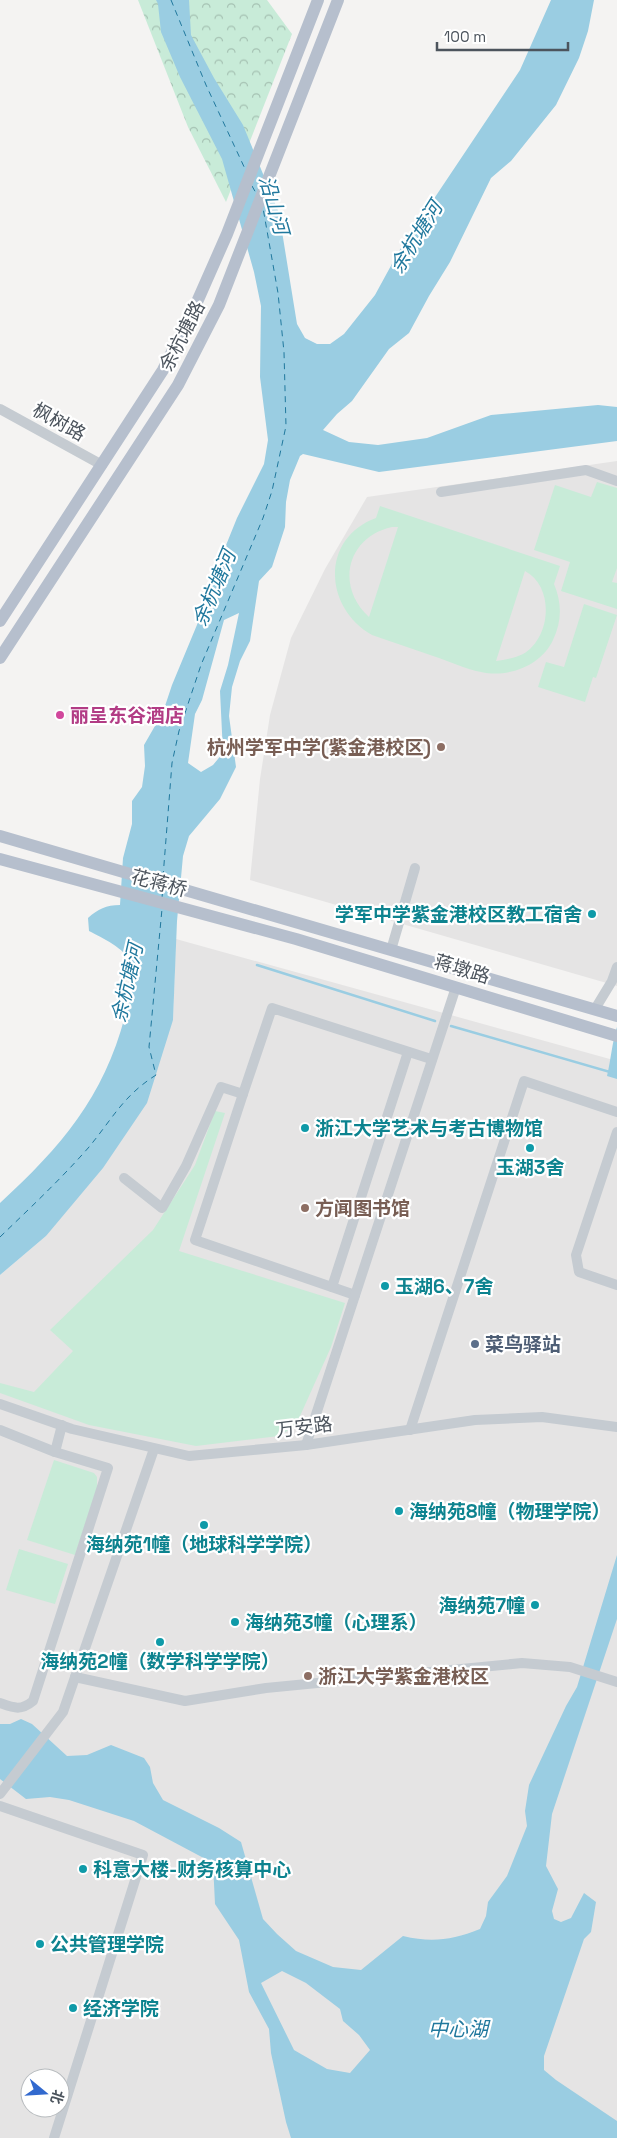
<svg xmlns="http://www.w3.org/2000/svg" width="617" height="2138" font-family="'Space Grotesk','Noto Sans SC',sans-serif">
<style>
.education{fill:#e5e4e4;fill-rule:evenodd}
.green{fill:#c8ebd8;fill-rule:evenodd}
.park{fill:url(#park-crowns)}
.water{fill:#9acde2;fill-rule:evenodd}
.lines{fill:none;stroke-linecap:round;stroke-linejoin:round}
.stream{stroke:#9acde2;stroke-width:2.5}
.ferry{stroke:#20789d;stroke-width:1;stroke-dasharray:6 5;stroke-linecap:butt}
.minor{stroke:#c5cbd1;stroke-width:10}
.major{stroke:#b6bfcd;stroke-width:12}
.hotel-dot{fill:#d1479c;stroke:#fff;stroke-width:2}
.education-dot{fill:#8d6e63;stroke:#fff;stroke-width:2}
.culture-dot{fill:#0f9aa8;stroke:#fff;stroke-width:2}
.service-dot{fill:#5c6f8a;stroke:#fff;stroke-width:2}
.labels{text-anchor:middle;dominant-baseline:central;stroke-width:4.5;stroke-linejoin:round;paint-order:stroke}
.street-label{font-size:19px;fill:#4c545d;stroke:#fff}
.hotel-label{font-size:19px;font-weight:bold;fill:#b23c85;stroke:#fff;text-anchor:start}
.education-label{font-size:19px;font-weight:bold;fill:#785e54;stroke:#fff;text-anchor:start}
.culture-label{font-size:19px;font-weight:bold;fill:#0d838f;stroke:#fff;text-anchor:start}
.service-label{font-size:19px;font-weight:bold;fill:#4e5e75;stroke:#fff;text-anchor:start}
.water-label{font-size:20px;font-style:italic;fill:#20789d;stroke:#fff}
</style>
<defs>
<pattern id="park-crowns" width="20" height="18" patternUnits="userSpaceOnUse" patternTransform="scale(1.25)"><rect width="20" height="18" fill="#c8ebd8"/><path d="M2 6a3 3 0 1 1 6 0M12 15a3 3 0 1 1 6 0" fill="none" stroke="#a5c1b2"/></pattern>
</defs>
<rect width="100%" height="100%" fill="#f4f3f2"/>
<g class="education">
<path d="M617 461V986L250 880 260 779 270 715 291 638 325 569 367 497Z"/>
<path d="M176 939 617 1061V2138H0V1275L46 1236 173 1020ZM30 2078H60V2108H30Z"/>
</g>
<g class="green">
<path d="M597 482 617 488V568L612 582 617 583V609L561 591 570 562 534 550 555 485 591 497Z"/>
<path d="M380 506 560 566 554 584C562 603 562 621 553 640 541 666 508 678 481 672 465 669 449 661 433 656 413 649 392 642 372 635 323 607 321 538 376 518ZM392 527H398L369 617C335 586 347 537 392 527ZM525 571C555 587 551 638 523 654 515 658 505 660 496 661Z"/>
<path d="M584 604 617 615 596 678 593 677 585 702 538 687 546 662 564 667Z"/>
<path d="M215 1111 225 1113 179 1251 345 1303 331 1347 296 1425 279 1436 196 1446 89 1425 0 1393V1383L34 1392 73 1351 50 1330 153 1230 195 1165Z"/>
<path d="M54 1460 94 1473 97 1477V1488L75 1555 27 1540Z"/>
<path d="M19 1549 68 1564 55 1604 6 1590Z"/>
</g>
<path class="park" d="M138 0H267L292 34 226 202 188 127Z"/>
<g class="water">
<path d="M156 0H189L191 35 214 78 243 125 279 213 297 324 305 338 317 344H330L344 334 375 295 399 251 520 70 551 0H594L588 31 579 58 556 105 511 161 491 178 450 262 429 296 409 333 389 349 352 401 337 414 323 430 349 442 378 445 427 438 491 415 598 405 617 407V441L379 472 303 454 300 456 290 480 286 502 285 527 272 567 259 581 250 641 240 661 232 687 229 716 236 767 220 799 189 836 183 856 177 921 173 1020 147 1103 103 1168 46 1236 0 1275V1203C62 1146 105 1096 126 1012 130 997 136 979 131 963 125 948 102 938 89 931L88 918C98 909 106 905 120 905L123 858 132 824V801L142 787 145 766 144 745 163 712 172 685 199 620 203 602 237 518 264 464 268 440 260 377 261 306 254 272 222 159 180 77 161 32 158 4ZM239 613 228 665 220 691 223 753 213 765 201 772 188 763 195 714 202 700 224 620Z"/>
<path d="M617 1027V1079L607 1076C611 1059 612 1043 617 1027Z"/>
<path d="M617 1555V1619L552 1814 546 1866 558 1889 552 1911 554 1919 561 1922 571 1918 584 1893 596 1902 591 1932 584 1939 544 2056V2070L556 2080 617 2121V2138H291L286 2122 271 2053 269 2029 249 1992 239 1940 215 1904 213 1863 134 1821 69 1800 50 1797 26 1799 0 1779V1724H10L21 1719 32 1724 67 1756 87 1755 111 1745 144 1758 150 1767 153 1783 163 1800 219 1828 241 1842 263 1919 277 1934 296 1951 333 1967 361 1970 403 1936C432 1943 452 1940 480 1929L486 1916 488 1902 507 1876 527 1826 525 1811 529 1785 566 1706 577 1687ZM282 1971 306 1983 340 2009 343 2021 359 2035 370 2050 350 2073 327 2069 294 2050 261 1983Z"/>
</g>
<g class="lines">
<g class="stream">
<path d="M257 965 435 1021"/>
<path d="M451 1026 617 1074"/>
</g>
<g class="ferry">
<path d="M171 0 206 85 246 171"/>
<path d="M252 186 256 193"/>
<path d="M163 877 172 763 179 731 201 665 263 518 272 491 286 426 284 352 278 293 263 208"/>
<path d="M162 897 163 889"/>
<path d="M0 1237C30 1208 61 1179 89 1147 113 1118 123 1096 156 1075L149 1047 162 909"/>
</g>
<g class="minor">
<path d="M0 409 102 465"/>
<path d="M441 492 586 470 617 481"/>
<path d="M391 950 415 868"/>
<path d="M595 1009 612 981 617 967"/>
<path d="M243 1094 195 1240 355 1295"/>
<path d="M617 1132 576 1255 579 1272 617 1285"/>
<path d="M124 1178 162 1208 186 1166 221 1087 243 1094 272 1008 431 1059"/>
<path d="M332 1287 408 1052"/>
<path d="M0 1404 72 1429 189 1456 306 1445 475 1420 542 1417 617 1427"/>
<path d="M0 1430 55 1452 108 1468 33 1701C21 1711 14 1708 0 1703"/>
<path d="M410 1430 524 1081 617 1112"/>
<path d="M306 1445 456 987"/>
<path d="M55 1452 62 1425"/>
<path d="M75 1677 185 1701 266 1688 522 1663 570 1667 617 1682"/>
<path d="M0 1794 63 1712 154 1449"/>
<path d="M0 1806 143 1855 54 2138"/>
</g>
<g class="major">
<path d="M0 621 163 370 197 302 227 234 318 0"/>
<path d="M0 658 178 385 219 305 338 0"/>
<path d="M0 836 617 1016"/>
<path d="M0 859 296 939 617 1036"/>
</g>
</g>
<circle class="hotel-dot" cx="60" cy="715" r="5"/>
<g class="education-dot">
<circle cx="441" cy="747" r="5"/>
<circle cx="305" cy="1208" r="5"/>
<circle cx="308" cy="1676" r="5"/>
</g>
<g class="culture-dot">
<circle cx="592" cy="914" r="5"/>
<circle cx="305" cy="1128" r="5"/>
<circle cx="530" cy="1148" r="5"/>
<circle cx="385" cy="1286" r="5"/>
<circle cx="399" cy="1511" r="5"/>
<circle cx="204" cy="1525" r="5"/>
<circle cx="535" cy="1605" r="5"/>
<circle cx="235" cy="1622" r="5"/>
<circle cx="160" cy="1642" r="5"/>
<circle cx="83" cy="1869" r="5"/>
<circle cx="40" cy="1944" r="5"/>
<circle cx="73" cy="2008" r="5"/>
</g>
<circle class="service-dot" cx="475" cy="1344" r="5"/>
<g class="labels">
<g class="street-label">
<text transform="translate(182 336) rotate(-63)">余杭塘路</text>
<text transform="translate(59 422) rotate(29)">枫树路</text>
<text transform="translate(159 883) rotate(15)">花蒋桥</text>
<text transform="translate(462 969) rotate(17)">蒋墩路</text>
<text transform="translate(304 1427) rotate(-7)">万安路</text>
</g>
<g class="hotel-label">
<text x="70" y="715">丽呈东谷酒店</text>
</g>
<g class="education-label">
<text x="431" y="747" text-anchor="end">杭州学军中学(紫金港校区)</text>
<text x="315" y="1208">方闻图书馆</text>
<text x="318" y="1676">浙江大学紫金港校区</text>
</g>
<g class="culture-label">
<text x="582" y="914" text-anchor="end">学军中学紫金港校区教工宿舍</text>
<text x="315" y="1128">浙江大学艺术与考古博物馆</text>
<text x="530" y="1167" text-anchor="middle">玉湖3舍</text>
<text x="395" y="1286">玉湖6、7舍</text>
<text x="409" y="1511">海纳苑8幢（物理学院）</text>
<text x="204" y="1544" text-anchor="middle">海纳苑1幢（地球科学学院）</text>
<text x="525" y="1605" text-anchor="end">海纳苑7幢</text>
<text x="245" y="1622">海纳苑3幢（心理系）</text>
<text x="160" y="1661" text-anchor="middle">海纳苑2幢（数学科学学院）</text>
<text x="93" y="1869">科意大楼-财务核算中心</text>
<text x="50" y="1944">公共管理学院</text>
<text x="83" y="2008">经济学院</text>
</g>
<g class="service-label">
<text x="485" y="1344">菜鸟驿站</text>
</g>
<g class="water-label">
<text transform="translate(274 205) rotate(74)">沿山河</text>
<text transform="translate(416 237) rotate(-58)">余杭塘河</text>
<text transform="translate(214 588) rotate(-67)">余杭塘河</text>
<text transform="translate(127 983) rotate(-77)">余杭塘河</text>
<text x="458" y="2029">中心湖</text>
</g>
</g>
<g transform="translate(45 2093) rotate(108)"><circle r="24" fill="#ffffff" stroke="#b7bbbe"/>
<path d="M0-4L9 19L0 12L-9 19Z" fill="#3269ce"/>
<text y="-8" font-size="14" font-weight="bold" text-anchor="middle" fill="#4c545d">北</text>
</g>
<path d="M437 42v8h131v-8" fill="none" stroke="#4c545d" stroke-width="2.5"/>
<text x="444" y="42" font-size="15" fill="#4c545d" stroke="#ffffff" stroke-width="4" paint-order="stroke">100 m</text>
</svg>
